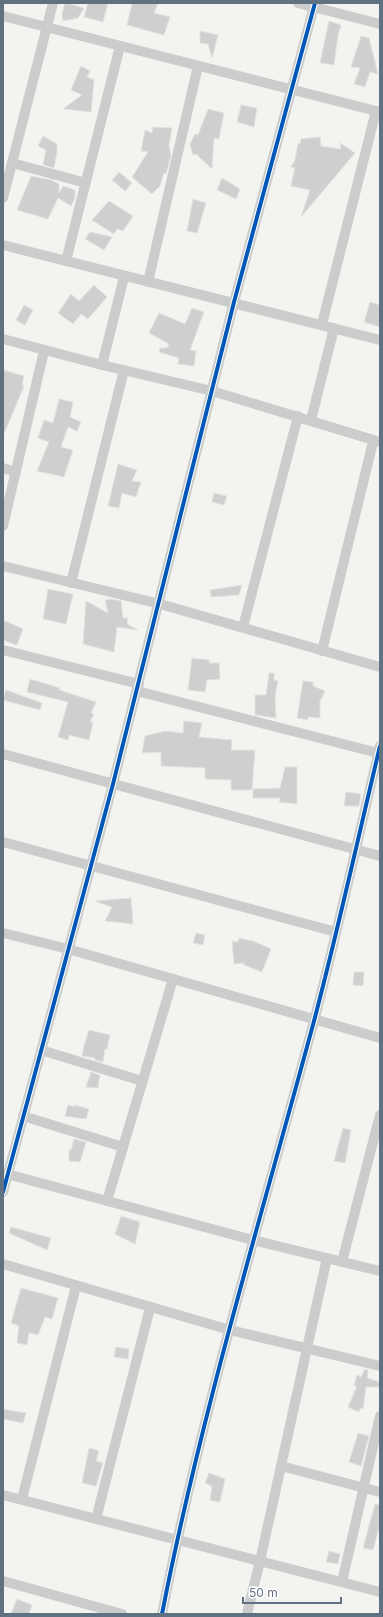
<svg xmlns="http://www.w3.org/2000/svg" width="383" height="1617" font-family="Inter,sans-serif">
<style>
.building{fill:#cecfcf;stroke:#e2e2e0}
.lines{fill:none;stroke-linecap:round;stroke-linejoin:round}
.minor{stroke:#cbcdcd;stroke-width:10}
.cycleway-casing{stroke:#fff;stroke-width:6}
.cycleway{stroke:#0057b8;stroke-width:4}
</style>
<rect width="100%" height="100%" fill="#f3f3f0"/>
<g class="building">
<path d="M65 3H66L84 8 78 18 63 21 62 14Z"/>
<path d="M88 3H108L103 22 84 17Z"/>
<path d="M132 3H158L154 13 170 17 164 35 127 25Z"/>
<path d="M329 21 341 25 338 35 334 65 320 63Z"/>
<path d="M200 31 218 35 212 58 208 44 200 43Z"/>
<path d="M361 36 369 38 378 74 370 72 365 87 354 84 360 68 351 67Z"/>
<path d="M81 66 90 71 87 77 94 80 91 112 63 109 82 95 71 90Z"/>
<path d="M241 105 257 108 254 127 237 122Z"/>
<path d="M208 109 224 113 219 139 214 138 212 169 196 154 193 155 190 144 195 134 198 135Z"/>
<path d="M153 127 172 128 169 145 171 156 166 174 164 173 160 186 152 194 132 177 148 152 141 151 145 130 152 133Z"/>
<path d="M43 136 57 144V152L54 168 43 165 46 150 38 146Z"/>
<path d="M320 137 321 146 341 149 340 143 355 153 301 217 310 190 291 186 295 168 291 167 295 160 298 143 300 144 301 139Z"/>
<path d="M119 172 132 183 125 191 112 180Z"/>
<path d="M31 176 51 180 59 184V193L63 186 75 190V198L71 206 58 198 48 219 17 210Z"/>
<path d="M222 178 240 189 236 199 217 190Z"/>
<path d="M193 199 206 203 197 233 187 231Z"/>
<path d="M109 201 133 216 123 231 117 229 114 234 92 220Z"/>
<path d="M90 232 112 237 104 250 85 239Z"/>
<path d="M94 285 107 297 88 319 81 314 73 324 58 313 71 294 79 301Z"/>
<path d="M370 302 380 305V327L364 322Z"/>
<path d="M24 305 33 310 25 325 16 320Z"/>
<path d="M192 308 204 312 190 350 196 351 194 366 178 364 179 358 159 352 160 348H167L169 344 149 333 159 313 185 324Z"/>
<path d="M3 370 24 376 22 385 24 386 3 436Z"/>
<path d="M59 399 73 402 70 417 81 422 77 431 68 427 61 447 73 450 64 477 37 471 49 442 38 438 44 420 53 423Z"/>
<path d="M118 464 137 470 132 481 141 482 136 497 122 493 119 508 108 506Z"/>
<path d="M214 493 227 496 224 505 212 502Z"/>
<path d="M242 585 239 595 211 597 210 590Z"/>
<path d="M48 589 73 594 66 624 43 619Z"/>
<path d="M111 599 121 601 123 618H128L127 624 138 630 117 627 114 652 83 644 86 601 108 613 105 600Z"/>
<path d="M3 620 23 629 17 645 3 640Z"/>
<path d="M192 658 209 660V663H219L220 679 207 680 205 692 188 690Z"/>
<path d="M269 673H274V680L278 681 275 695 276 718 255 715V695H266Z"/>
<path d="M30 679 60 688 59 690 96 702 91 713 94 714 90 722H93L89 740 69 735 68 740 58 737 68 702 27 692Z"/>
<path d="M303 681 313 682V686L325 691 320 701V718L308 717V720L297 718Z"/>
<path d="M6 690 42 703 40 710 3 700Z"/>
<path d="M184 721 202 723 199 737 232 740 231 750H255L252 790H231V780L205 779V768L161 766V752L142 753 145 736 165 731 183 733Z"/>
<path d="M285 767H297V804L279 802 280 798H253V789L280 788Z"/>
<path d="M346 792 361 794 359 806H344Z"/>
<path d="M131 898 133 924 105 921 112 907 95 901Z"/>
<path d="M196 933 205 935 203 945 193 943Z"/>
<path d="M239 938 253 941 271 949 262 972 244 965V963L234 964 232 941 238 942Z"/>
<path d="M354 972H364L363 986 353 985Z"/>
<path d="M89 1030 110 1035 107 1049H105L103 1062 95 1060V1058L82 1056 84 1045Z"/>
<path d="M91 1072 100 1075 98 1088 86 1087Z"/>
<path d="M68 1105 76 1107 75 1105 89 1109 86 1119 65 1116Z"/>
<path d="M343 1128 351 1130 345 1163 334 1161Z"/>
<path d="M74 1139 86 1142 80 1162 69 1161V1149L71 1150Z"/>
<path d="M121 1216 140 1222 135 1244 115 1234Z"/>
<path d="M11 1227 51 1238 47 1250 9 1233Z"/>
<path d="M21 1288 58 1298 52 1319 45 1317 38 1335 29 1333 27 1345 17 1343 19 1326 11 1323Z"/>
<path d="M116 1347 129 1349 128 1359 114 1357Z"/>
<path d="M365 1369 368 1370 367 1378 380 1382V1387H366L363 1409 360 1408 359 1412 348 1407 357 1386H354L357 1375 361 1377Z"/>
<path d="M3 1409 26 1413 23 1423 3 1419Z"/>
<path d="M358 1433 369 1436 361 1466 349 1462Z"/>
<path d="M89 1448 99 1451 96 1461 103 1463 96 1486 82 1483Z"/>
<path d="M209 1473 225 1479 220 1502 210 1500 212 1486 205 1483Z"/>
<path d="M375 1504 380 1505V1531H378L373 1550 363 1548Z"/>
<path d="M329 1551 340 1554 338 1564 326 1562Z"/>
<path d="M17 1599 32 1605 29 1614H11Z"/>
</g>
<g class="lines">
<g class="minor">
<path d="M298 3 380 24"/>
<path d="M3 16 380 112"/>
<path d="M12 163 86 183"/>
<path d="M3 198 53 3"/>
<path d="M3 245 380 340"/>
<path d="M66 261 120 46"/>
<path d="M148 282 198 66"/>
<path d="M322 324 376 111"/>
<path d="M3 339 102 365 212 391 380 442"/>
<path d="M102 365 124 277"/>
<path d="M311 420 334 328"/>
<path d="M3 468 16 472"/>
<path d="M3 526 44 351"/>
<path d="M3 566 160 604 380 667"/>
<path d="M71 583 124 370"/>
<path d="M243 627 298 416"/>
<path d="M3 650 139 684"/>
<path d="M322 651 373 442"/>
<path d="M137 691 378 753"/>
<path d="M3 754 380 856"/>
<path d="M3 842 336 932"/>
<path d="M3 933 68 949 380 1038"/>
<path d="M41 1050 142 1081"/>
<path d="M23 1116 123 1147"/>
<path d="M3 1173 253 1240 380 1271"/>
<path d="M3 1192 113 784 234 302 315 3"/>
<path d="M107 1201 173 979"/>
<path d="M342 1262 380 1115"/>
<path d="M3 1264 230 1330 380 1366"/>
<path d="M281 1466 380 1492"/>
<path d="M3 1495 380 1592"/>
<path d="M22 1499 76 1286"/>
<path d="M96 1519 150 1308"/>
<path d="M3 1581 122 1614"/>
<path d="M342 1582 380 1416"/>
<path d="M162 1614C201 1414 261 1218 314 1021 338 930 358 838 380 746"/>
<path d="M247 1614 260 1561 327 1258"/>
</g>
<g class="cycleway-casing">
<g id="cycleway">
<path d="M3 1192 113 784 234 302 315 3"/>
<path d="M162 1614C201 1414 261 1218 314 1021 338 930 358 838 380 746"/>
</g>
</g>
<use href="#cycleway" class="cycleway"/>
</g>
<rect width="383" height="1617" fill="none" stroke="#607282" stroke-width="8"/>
<path d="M243 1597v6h98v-6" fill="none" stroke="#607282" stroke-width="2"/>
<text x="249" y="1597" font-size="12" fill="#607282" stroke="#ffffff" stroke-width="3" paint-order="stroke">50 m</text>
</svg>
